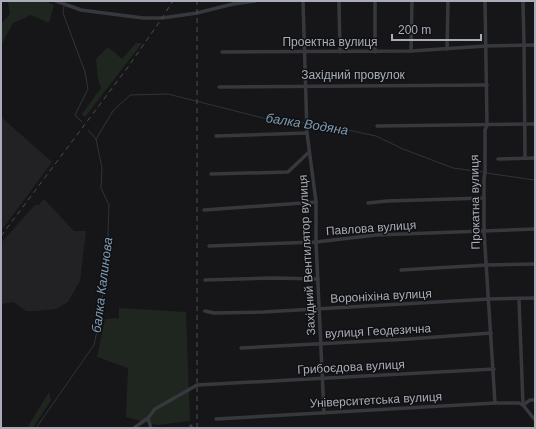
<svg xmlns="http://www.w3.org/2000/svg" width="536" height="429" font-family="Helvetica,sans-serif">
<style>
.built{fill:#222225}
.green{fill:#1e261f}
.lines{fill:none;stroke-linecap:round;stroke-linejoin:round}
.stream{stroke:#2c353c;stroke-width:1}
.minor{stroke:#37383d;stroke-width:3.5}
.rail{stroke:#4a4c52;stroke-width:1;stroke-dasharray:5 4;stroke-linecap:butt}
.labels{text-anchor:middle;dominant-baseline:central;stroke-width:3;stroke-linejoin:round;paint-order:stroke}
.street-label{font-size:12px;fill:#a8adb8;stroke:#111113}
.water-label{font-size:13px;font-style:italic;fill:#7f9bb3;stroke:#111113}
</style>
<rect width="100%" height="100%" fill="#161618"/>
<g class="built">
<path d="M1 117 52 162 1 231Z"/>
<path d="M44 199 74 231H86L80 281 68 302 56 309 35 311H26L13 302 3 304 1 303V243L35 205H39Z"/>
</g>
<g class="green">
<path d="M2 1H46L54 5 49 23 31 15 13 23 1 45V22H3L10 14 8 3Z"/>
<path d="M136 43H142L85 117 82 114 101 88 98 79 96 59 108 47 122 59Z"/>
<path d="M119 308 186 312 190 421 157 425 126 417 128 368 97 357 105 319 119 318Z"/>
<path d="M49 392 51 400 33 428H27Z"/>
</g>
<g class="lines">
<g class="stream">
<path d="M64 6 63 13 85 72 88 89 75 115 82 122"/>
<path d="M308 124 329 126 376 136 403 149 453 168 483 172"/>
<path d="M96 139 113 111 130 95 168 94 267 119 305 123"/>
<path d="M486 173 535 180"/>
<path d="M36 428 94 345 99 322 107 260 109 205 101 188 102 168 96 139 88 130"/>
</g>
<g class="minor">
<path d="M56 1 81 10 143 18H162L197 13 233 4 255 1"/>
<path d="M303 1 307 133 316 202V242L324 413"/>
<path d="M339 1 340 52"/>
<path d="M375 1V52"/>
<path d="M485 1 487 125 485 130V172L484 179V231L495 403"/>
<path d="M523 1 524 45 525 158"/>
<path d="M447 49 448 1"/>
<path d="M411 51 412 1"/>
<path d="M222 52 411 51 486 46 535 45"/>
<path d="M219 87 487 85"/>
<path d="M377 126 535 124"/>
<path d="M216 136 307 133"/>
<path d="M498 159 535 158"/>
<path d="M211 174 288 172 309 152"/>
<path d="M368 203 387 201 484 198"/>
<path d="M204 210 316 202"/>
<path d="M209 246 316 242 376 235 535 229"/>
<path d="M401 270 487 265 535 264"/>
<path d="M205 280 272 278 318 279"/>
<path d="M519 299 523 405 535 420"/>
<path d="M205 311 214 313 263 312 489 299 535 298"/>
<path d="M241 348 409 339 491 333"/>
<path d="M148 418 151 428"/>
<path d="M216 419 495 403H519L523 405 530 400H535"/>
<path d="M191 426V428"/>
<path d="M134 428 148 418 155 409 197 385 494 369"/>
</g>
<g class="rail">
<path d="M1 236 128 67 158 24 173 1"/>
<path d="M197 428V1"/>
</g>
</g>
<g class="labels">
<g class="street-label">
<text x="330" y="42">Проектна вулиця</text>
<text x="353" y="75">Західний провулок</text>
<text transform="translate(475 202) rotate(-91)">Прокатна вулиця</text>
<text transform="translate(371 228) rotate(-4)">Павлова вулиця</text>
<text transform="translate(307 255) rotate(-93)">Західний Вентилятор вулиця</text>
<text transform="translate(381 296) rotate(-3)">Вороніхіна вулиця</text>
<text transform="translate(378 331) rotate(-3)">вулиця Геодезична</text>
<text transform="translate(351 367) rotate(-3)">Грибоєдова вулиця</text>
<text transform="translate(376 400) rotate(-3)">Університетська вулиця</text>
</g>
<g class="water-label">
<text transform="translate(307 124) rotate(9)">балка Водяна</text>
<text transform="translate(102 285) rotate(-83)">балка Калинова</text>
</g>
</g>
<rect width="536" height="429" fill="none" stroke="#a8adb8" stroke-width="4"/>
<path d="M392 34v6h89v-6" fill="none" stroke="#a8adb8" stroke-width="2"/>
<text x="398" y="34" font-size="12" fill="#a8adb8" stroke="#111113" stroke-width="3" paint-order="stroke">200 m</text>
</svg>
